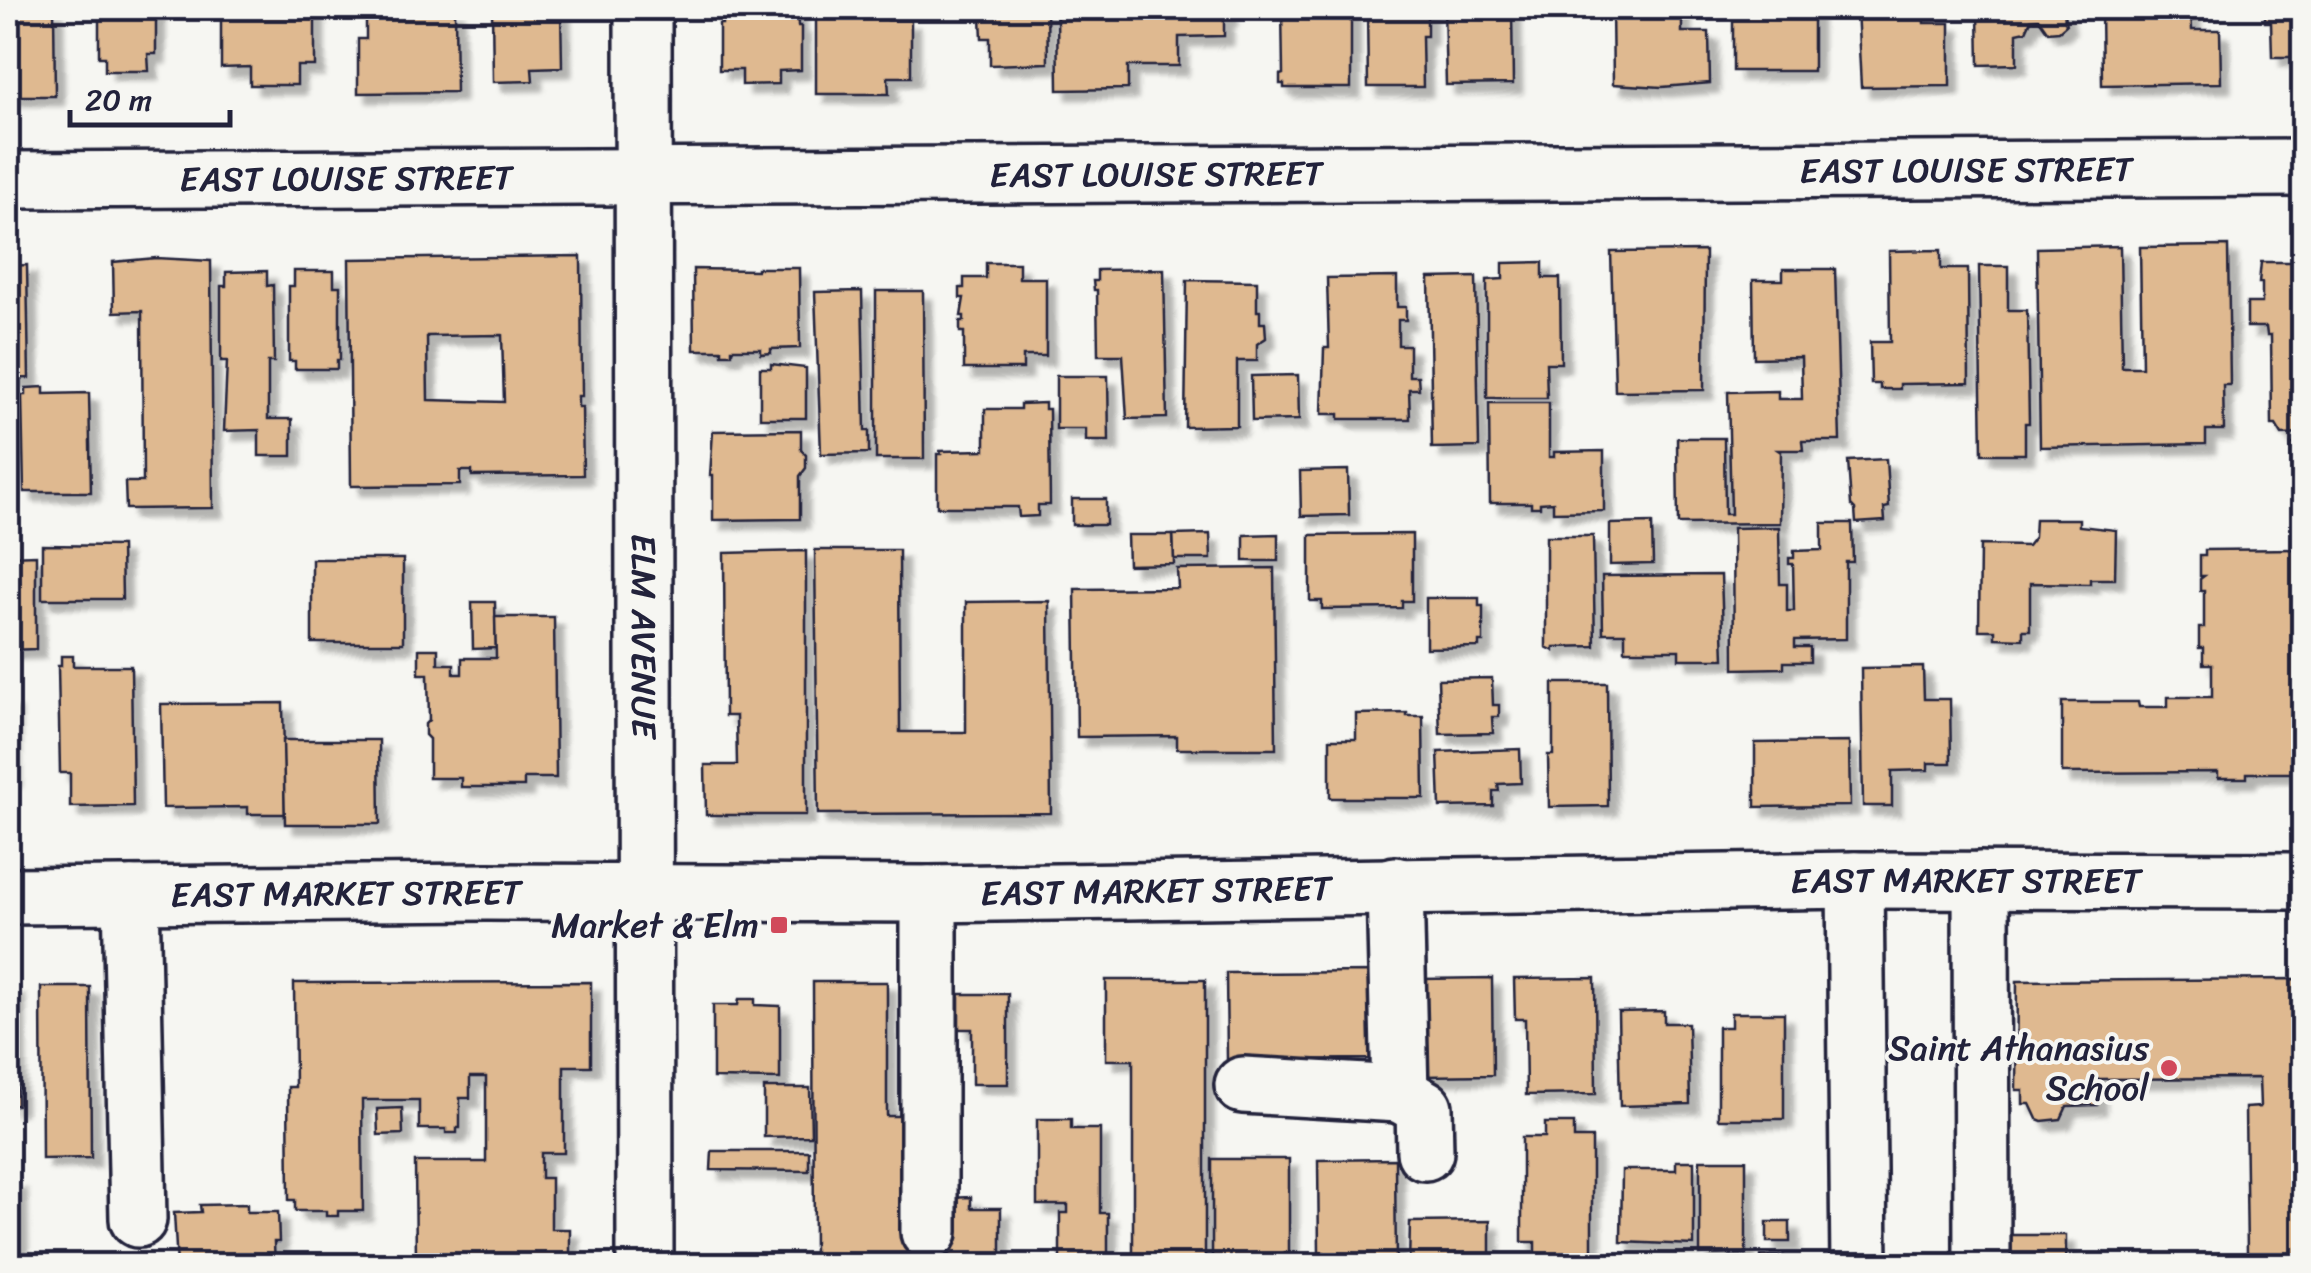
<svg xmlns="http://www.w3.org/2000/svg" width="2311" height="1273" font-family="Sriracha,sans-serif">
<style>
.building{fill:#dfb990;stroke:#22223b;stroke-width:2.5;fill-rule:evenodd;filter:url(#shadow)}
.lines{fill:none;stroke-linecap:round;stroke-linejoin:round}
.minor-casing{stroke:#22223b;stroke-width:62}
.minor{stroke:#f6f6f2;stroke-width:55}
.poi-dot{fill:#d1495b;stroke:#f6f6f2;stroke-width:4}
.labels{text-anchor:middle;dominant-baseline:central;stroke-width:8;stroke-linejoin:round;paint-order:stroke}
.street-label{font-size:35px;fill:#22223b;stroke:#f6f6f2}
.poi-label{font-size:35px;fill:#22223b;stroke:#f6f6f2;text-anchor:end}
</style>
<defs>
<filter id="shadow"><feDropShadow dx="9" dy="9" stdDeviation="2.5" flood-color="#0004"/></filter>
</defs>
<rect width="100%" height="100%" fill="#f6f6f2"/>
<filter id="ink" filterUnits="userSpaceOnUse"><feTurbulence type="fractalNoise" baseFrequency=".01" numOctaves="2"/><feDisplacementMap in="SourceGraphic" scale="20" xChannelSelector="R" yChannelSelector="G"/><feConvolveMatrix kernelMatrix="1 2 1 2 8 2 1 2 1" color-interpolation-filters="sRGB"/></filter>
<g filter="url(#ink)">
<g class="building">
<path d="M8 8H54L55 96H8Z"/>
<path d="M99 8H156V54H148L149 71H105V57H99Z"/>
<path d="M221 8H315V66H297V85H250V67L221 68Z"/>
<path d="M366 8H455L456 92 358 93V39H366Z"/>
<path d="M492 8H561L562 67 532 68 533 81 493 82Z"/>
<path d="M722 8H797L798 26H801V70L779 71V84L742 85V70H719V24H722Z"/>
<path d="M989 8H1047L1048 63 990 65V38H982L981 17H989Z"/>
<path d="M1060 8H1228V17H1224V36L1179 37V66H1128V89L1058 90 1057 13H1060Z"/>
<path d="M1282 8H1351V88H1284V84H1280V75L1283 74Z"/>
<path d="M1367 8H1427V36H1422L1423 87H1368Z"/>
<path d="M1444 8H1512L1513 84 1446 85Z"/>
<path d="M1612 8H1682V32H1709L1710 83 1662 87 1613 84Z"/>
<rect x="1733" y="8" width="80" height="63"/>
<path d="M1857 8H1923L1924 23H1950V86L1861 87Z"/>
<path d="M1982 8H2063L2066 25 2059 31 2048 32 2039 19 2031 20 2026 31 2017 33V64L1979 65 1978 13H1982Z"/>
<path d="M2101 8H2191L2192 30H2220L2221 83 2102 85Z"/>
<path d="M2271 8H2304V63H2299V57H2272L2271 22H2265V11H2271Z"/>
<path d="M816 12H888V20H911V77H888L889 94H816Z"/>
<path d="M2120 246 2122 367H2142L2140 247 2228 246 2230 385H2223L2224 430H2206V444L2040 447 2037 248Z"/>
<path d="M1941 250V269H1968L1969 383 1900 384V389H1880V384H1871L1870 342H1890L1889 251Z"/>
<path d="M1705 251 1704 390 1615 391 1611 252Z"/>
<path d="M581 256 582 396H578V407H582L583 475 472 476V471H460V485L351 486 349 259ZM502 335 504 402 428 400 427 336Z"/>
<path d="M156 258 211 261 213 508 126 509 125 482H143L142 311 114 312 113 262Z"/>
<path d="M1543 262V278H1560L1561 363H1546L1547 398H1487V280L1503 279V263Z"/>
<path d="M2261 262H2304L2302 434 2282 435 2276 425H2272L2271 335H2267L2266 327H2247V303H2262V283H2259Z"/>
<path d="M986 263H1019V278H1046V356H1023V369H964V332H960V321H964V316H961L964 298H960V288H964V278H986Z"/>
<path d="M27 265 29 378 8 379V266Z"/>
<path d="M1979 266H2008V310H2027L2029 423H2025V454H1982Z"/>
<path d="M757 268H799L800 348 771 349V353L761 354V349H732V354H722V350H694L693 269 757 270Z"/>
<path d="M1164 269 1167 418 1127 419 1123 355H1098L1097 290H1094L1093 281H1097V270Z"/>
<path d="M1783 269H1835L1840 441H1802L1803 450H1778L1781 452 1780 523 1678 524 1677 438H1724L1725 514H1731L1728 392 1778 391V399H1802L1801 357 1754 358 1753 280H1783Z"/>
<path d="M267 271V286L273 285 274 362H268V419H292V456H259V430L224 431 227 361H221V286H226V272Z"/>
<path d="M294 271H334V286H340V360H337V369H295V361H289V286H294Z"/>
<path d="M1397 277V307H1406V320H1398V345H1409V376H1418L1419 389H1409L1410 419H1339V414H1322L1324 348H1329L1327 278Z"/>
<path d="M1476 277 1479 447 1432 448 1429 278Z"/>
<path d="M1187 280 1257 281V311H1260V323H1265L1266 338 1257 344V361H1237V426L1185 427Z"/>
<path d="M862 291 865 431H869V453L821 454 815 292Z"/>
<path d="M876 291H923L924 459H876Z"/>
<path d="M771 364 806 368V418H760V368H771Z"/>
<path d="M1298 375 1299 420 1252 421 1251 376Z"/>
<path d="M1056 376H1108L1109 441H1086V429H1056Z"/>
<path d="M44 387V394L89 393 91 492H24L22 395H26V388Z"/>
<path d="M1045 403V409H1049L1050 505H1038V516L1019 517 1018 507H937V454H941L940 451 985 450V409H1020V404Z"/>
<path d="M1489 403H1549V457H1554V452L1604 451V511L1553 512V502L1540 503V507H1531V503H1490Z"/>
<path d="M801 430V450L806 455V468L800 476V519L713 520V476H710L713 431Z"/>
<path d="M2291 444H2304V514H2293Z"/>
<path d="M1886 459 1889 507 1884 508 1885 521 1856 523 1855 509 1851 505 1848 461Z"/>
<path d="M1348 470 1349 515 1301 516 1300 471Z"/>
<rect x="1072" y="499" width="34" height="26"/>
<path d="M2035 519H2079V526L2116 530 2115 579H2090V584L2030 583V630H2023V639L1995 638V630H1979L1980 545 2027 546 2034 537Z"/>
<path d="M1652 523 1653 564 1610 565V524Z"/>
<path d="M1822 523H1852L1853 562H1846V639L1795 640V647H1810V662H1784V668L1734 669 1733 528 1779 527 1780 584H1787V611H1794L1793 564H1789V558H1794V551L1822 550Z"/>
<path d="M1210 534 1211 559H1174L1173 535Z"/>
<path d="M1278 534V561H1244V535Z"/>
<path d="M1412 534V601H1402V608L1322 609V601H1310V535Z"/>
<path d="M1127 535H1173L1174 564 1128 565Z"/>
<path d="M1546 536H1593L1595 646 1554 647V651L1546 647Z"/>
<path d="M42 545 121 546 122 599H42Z"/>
<path d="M2304 549V773H2247V778H2218V772L2062 773V702H2138L2139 707H2168V697H2212V664H2203V648H2199V628H2204V590H2200V579L2204 576H2200V556H2205V550Z"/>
<path d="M815 550H899L900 732H966V602L1049 601 1051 813 818 814Z"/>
<path d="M806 551V815H706L705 765H737L736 716H725L724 553Z"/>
<path d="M36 555V649L8 650V556Z"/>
<rect x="312" y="559" width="91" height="84"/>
<path d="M1274 568 1276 749H1177V736L1077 737 1075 589 1178 588 1177 569Z"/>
<path d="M1721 575 1724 659H1679V650H1625V633H1603L1602 576Z"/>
<path d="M1426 598H1479V606H1483V642H1479V647L1426 648Z"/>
<path d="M472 602H495L496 648 473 649Z"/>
<path d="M495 617H554L556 778H524V787H461V778H429V739L425 735V724L429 720 428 674H419V649H438V664H454V674H462V658H496Z"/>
<path d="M61 656H73V666H131L133 806 70 807V773H60L58 666H61Z"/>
<path d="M1923 667 1924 699H1950L1951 763H1928V770L1892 771V806H1863L1861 668Z"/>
<path d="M1492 678 1493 705H1499V717H1492L1493 733 1440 734 1438 679Z"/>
<path d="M1553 683H1607L1608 806 1549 807 1548 755H1553Z"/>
<rect x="8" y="700" width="4" height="78"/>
<path d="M283 703 285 814H248V807L163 808 161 704Z"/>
<path d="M1407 713V716H1423L1424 798H1330V739H1356V714Z"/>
<path d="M283 740H379L380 824H285Z"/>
<path d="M1849 742 1850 806 1755 807V743Z"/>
<path d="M1520 749 1521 783 1498 784 1499 791H1493V806L1440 807 1438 752Z"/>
<path d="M1378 972 1379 1059 1227 1060 1226 973Z"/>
<path d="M1492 978 1493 1075 1421 1076 1420 979Z"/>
<path d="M1595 978 1596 1094 1526 1095 1525 1019H1515L1514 979Z"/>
<path d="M2299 979V997H2304V1078H2297V1104H2304V1266H2190L2233 1262V1254H2247L2245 1108 2260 1107 2259 1078 2097 1079V1105L2067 1106 2061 1119 2042 1121 2037 1119 2030 1104H2023V1090H2016L2017 981Z"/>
<path d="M1106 980H1205V1266H1133V1060H1106Z"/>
<path d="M591 982V1066H564V1153H541V1178H551V1229H570V1266H425V1261H416L415 1162H486V1077H470V1098H460V1128H457V1133H446V1129H419V1100H362L363 1211H338V1216H326V1211H295V1200H289L288 1087H295L294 983Z"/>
<path d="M813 982H887V1116H911L912 1266H814Z"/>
<path d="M8 987H16L17 1105 8 1106Z"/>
<path d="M41 987H90L91 1158 42 1159Z"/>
<path d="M959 994H1008V1084H972V1029H959Z"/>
<path d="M739 999H755V1005L780 1006V1079L713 1078V1005H738Z"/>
<path d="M1664 1011V1023H1688L1690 1104 1620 1106 1618 1012Z"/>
<path d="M1731 1013H1784V1119H1718V1027H1731Z"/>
<path d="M764 1088H810L811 1136 764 1137Z"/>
<path d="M402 1108 403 1134 378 1135 377 1109Z"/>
<path d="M1037 1119H1071V1129H1100V1213H1108V1262L1060 1263V1213H1068V1205H1037Z"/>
<path d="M1545 1123H1574V1138H1592V1266H1535V1242H1522V1137H1545Z"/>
<path d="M712 1151H809V1171L711 1170Z"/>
<path d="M1212 1159H1289V1253H1284V1266H1212Z"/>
<path d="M1395 1159 1396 1266H1325L1324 1253H1319L1318 1160Z"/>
<path d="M1700 1160H1746V1254L1700 1255Z"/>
<path d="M1676 1161H1694V1245L1621 1242 1622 1170H1676Z"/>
<path d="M8 1181H18L19 1266H8Z"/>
<path d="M971 1197V1208H1001V1266H940V1255H946L945 1209 948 1198Z"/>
<path d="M247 1204V1212H278L279 1242H274L275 1266H177L174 1213 201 1212 200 1205Z"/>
<path d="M1490 1221V1263L1493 1266H1409L1410 1222Z"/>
<rect x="1767" y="1222" width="23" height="20"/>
<rect x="2011" y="1235" width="55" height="31"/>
<path d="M748 1256 780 1261V1266H718V1261H748Z"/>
<rect x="1761" y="1256" width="23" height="10"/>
<path d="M85 1259H96V1263L157 1262V1266H50L85 1263Z"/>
</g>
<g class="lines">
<g class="minor-casing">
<g id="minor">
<path id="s1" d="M643 8 645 1266"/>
<path id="s2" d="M8 180 2304 168"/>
<path d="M1855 880 1859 1266"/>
<path d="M1981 880 1982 1266"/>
<path d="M929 894V1232"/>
<path d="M131 895 138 1219"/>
<path id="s3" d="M8 896 487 892 929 894 1855 880 2304 881"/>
<path d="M1243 1085 1400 1094 1395 885"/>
<path d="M1400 1094 1424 1108 1425 1152"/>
</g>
</g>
<use href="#minor" class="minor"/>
</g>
</g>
<g class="poi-dot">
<rect x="769" y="915" width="20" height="20" rx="5"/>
<circle cx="2169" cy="1068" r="10"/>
</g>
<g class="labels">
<g class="street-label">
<text stroke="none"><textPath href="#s2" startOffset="1958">EAST LOUISE STREET</textPath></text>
<text stroke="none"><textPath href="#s2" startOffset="1148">EAST LOUISE STREET</textPath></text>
<text stroke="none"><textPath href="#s2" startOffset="338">EAST LOUISE STREET</textPath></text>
<text stroke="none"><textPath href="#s1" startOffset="628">ELM AVENUE</textPath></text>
<text stroke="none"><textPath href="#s3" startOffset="1958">EAST MARKET STREET</textPath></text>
<text stroke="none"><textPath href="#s3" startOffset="1148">EAST MARKET STREET</textPath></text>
<text stroke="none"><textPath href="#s3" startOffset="338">EAST MARKET STREET</textPath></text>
</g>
<g class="poi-label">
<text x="759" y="925">Market &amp; Elm</text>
<text x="2149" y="1048">Saint Athanasius<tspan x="2149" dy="40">School</tspan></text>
</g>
</g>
<rect width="2311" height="1273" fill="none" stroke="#f6f6f2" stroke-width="40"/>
<rect x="20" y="20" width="2271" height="1233" fill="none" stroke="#22223b" stroke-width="4" filter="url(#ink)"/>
<path d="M70 110v15h160v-15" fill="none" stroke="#22223b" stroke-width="5"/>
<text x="85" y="110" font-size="30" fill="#22223b" stroke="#f6f6f2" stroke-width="8" paint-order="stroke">20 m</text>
</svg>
